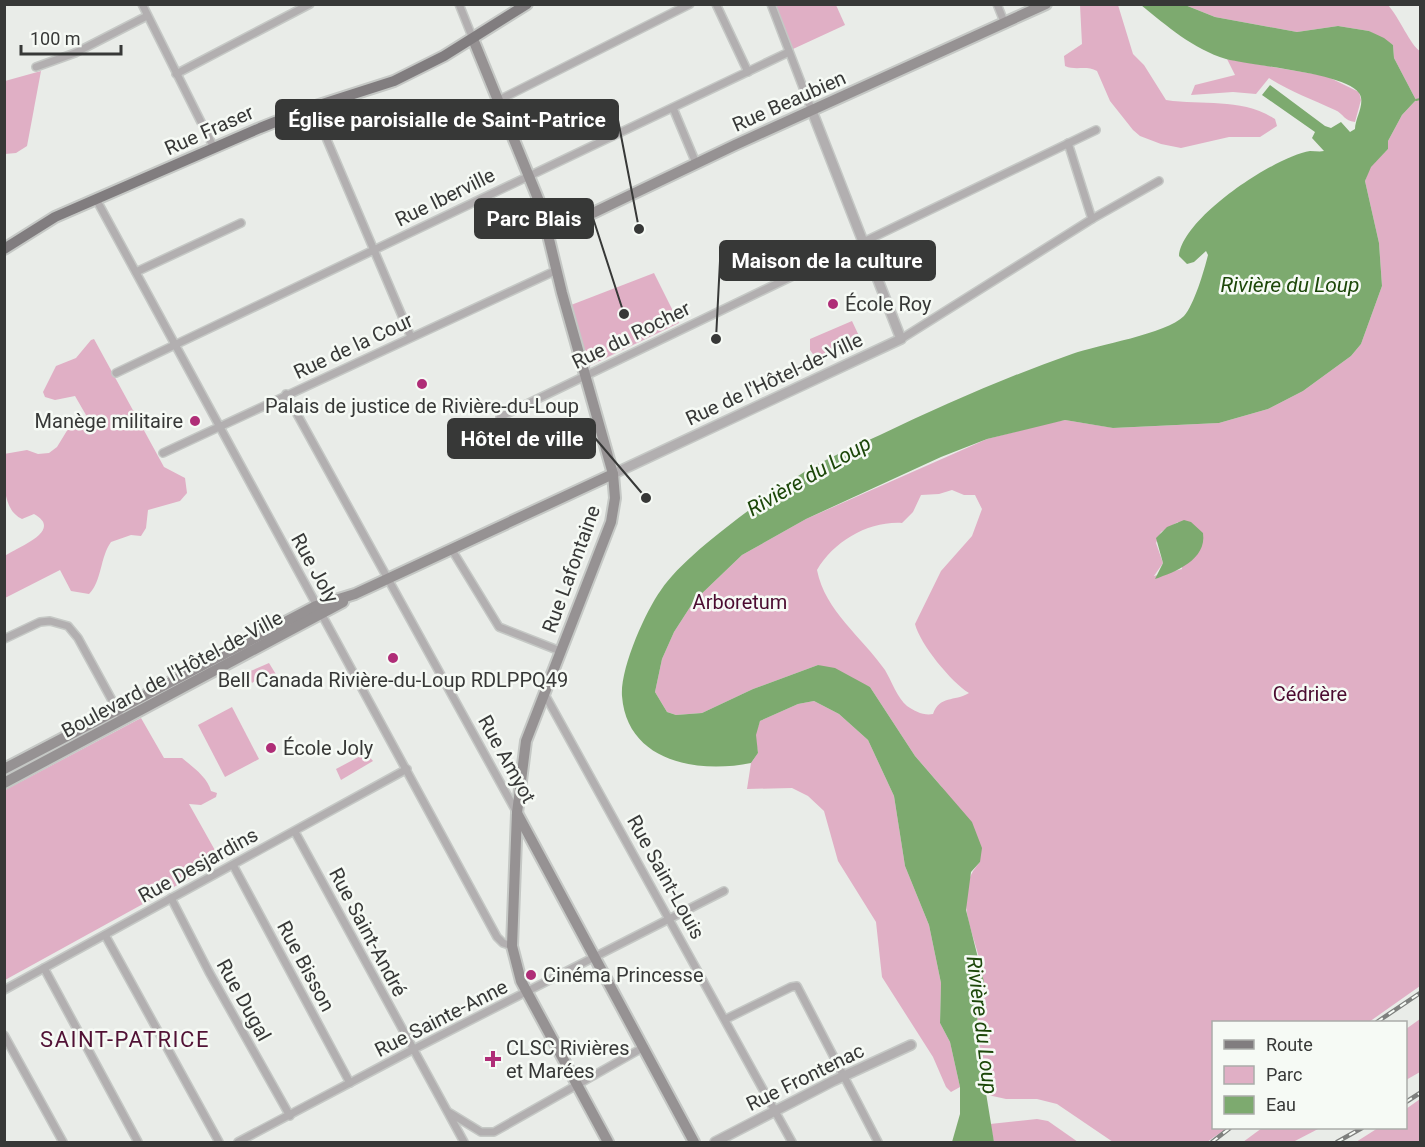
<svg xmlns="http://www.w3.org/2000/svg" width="1425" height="1147" font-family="Roboto,sans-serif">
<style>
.green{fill:#e0afc5;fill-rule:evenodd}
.water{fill:#7daa6f}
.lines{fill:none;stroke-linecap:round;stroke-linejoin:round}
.stream{stroke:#7daa6f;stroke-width:2}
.minor-casing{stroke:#c5c8c5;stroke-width:10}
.tertiary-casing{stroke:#c5c8c5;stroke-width:12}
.secondary-casing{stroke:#c5c8c5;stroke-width:14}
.primary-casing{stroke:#c5c8c5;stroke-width:14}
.minor{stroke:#b2afb0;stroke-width:7}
.tertiary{stroke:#b2afb0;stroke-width:9}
.secondary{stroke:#969293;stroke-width:10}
.primary{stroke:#817d7f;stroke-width:10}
.rail-casing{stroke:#7e807e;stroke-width:4.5}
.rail{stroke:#f6faf5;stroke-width:2;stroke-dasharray:7;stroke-linecap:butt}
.poi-dot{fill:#af2d77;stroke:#f6faf5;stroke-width:2}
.labels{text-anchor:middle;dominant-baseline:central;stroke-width:5;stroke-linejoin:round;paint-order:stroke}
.street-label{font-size:20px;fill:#373837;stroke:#f6faf5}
.poi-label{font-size:20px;fill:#373837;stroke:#f6faf5;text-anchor:start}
.park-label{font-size:20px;fill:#4b0b30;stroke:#f6faf5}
.water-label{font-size:21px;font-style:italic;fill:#1c4709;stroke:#f6faf5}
.quarter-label{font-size:22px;letter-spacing:1.5px;fill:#511235;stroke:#f6faf5}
.leader{fill:none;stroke:#373837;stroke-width:2}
.callout-dot{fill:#373837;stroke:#f6faf5;stroke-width:2}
.callout{fill:#373837;stroke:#373837;stroke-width:2}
.callout-label{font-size:21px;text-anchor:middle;font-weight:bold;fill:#fff}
</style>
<rect width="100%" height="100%" fill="#e9ece8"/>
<g class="green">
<path d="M775 5H836L845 25 793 49Z"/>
<path d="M1080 5H1118L1133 54 1144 65 1166 100C1204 106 1241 97 1275 119L1277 126 1260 137H1229L1181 148 1161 144 1140 136 1133 130 1110 101 1097 71C1086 65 1076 71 1065 66L1064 56 1082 44Z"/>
<path d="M1185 5H1388C1399 17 1411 46 1420 51V986L1369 1022H1214V1128H1227L1207 1142H1113L1057 1104 1037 1099H1006L988 1095C982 1066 977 1038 977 1008 978 999 984 990 983 981 981 941 947 898 980 862L941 786 915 756 870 687 818 665 753 689 702 713 676 715 667 712 655 692 662 659 674 632 694 601 742 555 806 519 987 439 1049 423 1065 420 1114 428 1219 423 1268 409 1303 391 1351 356 1361 344 1382 286 1379 243 1365 181 1370 167 1388 149V141L1402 115 1416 100 1394 58 1393 45 1369 31 1338 26 1297 32 1215 17ZM952 490 964 495H975L982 509 972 536 941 571 915 624C920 644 951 682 969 693 954 702 940 695 933 714 924 716 914 711 907 706 898 699 891 680 885 670 862 637 825 611 817 570 834 541 869 521 902 523L913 512 921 495 939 494ZM1178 522 1182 569 1154 576 1163 563 1156 543 1161 532Z"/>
<path d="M1227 59 1326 76 1359 92 1361 100 1355 122C1344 121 1344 114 1335 110 1312 99 1291 92 1269 78L1256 94 1233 92 1191 95 1195 85 1235 75Z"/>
<path d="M41 71 27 146 16 153 5 154V81Z"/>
<path d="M654 273 679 323 589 366 571 305Z"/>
<path d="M852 321 859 336 857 344 818 361 810 350V339Z"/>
<path d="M94 339 164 467 185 478 187 493 180 501 148 510 146 528 141 536 131 535 111 542C100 557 102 581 89 594L71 591 60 570 5 598V556C15 548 65 531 34 514L22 519C0 509 5 474 4 454L27 450 38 454 49 453 57 447 68 429 85 422 86 415 75 396 55 400 45 397 43 392 56 366 76 358 91 340Z"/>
<path d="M269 663 277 676 268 681 264 674 252 683 246 673Z"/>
<path d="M814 701 839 714 868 740 894 796 905 866 929 925 941 983 940 1023 950 1042 960 1087 951 1092 946 1087 933 1057 882 977 876 922 838 861 824 811 808 796 792 788 747 789 751 763 758 753 755 735 760 721 798 704Z"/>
<path d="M232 707 259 759 225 777 198 725Z"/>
<path d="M141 718 164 758H182C193 767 208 778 211 791L217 793 216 797 201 805 189 804 221 861 5 980V790Z"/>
<path d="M366 753 373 761 341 780 336 769Z"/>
<path d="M1420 1019V1072L1406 1080V1029Z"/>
<path d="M1420 1099V1142H1356L1378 1128H1406V1109Z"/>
<path d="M1037 1119 1048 1121 1078 1142H994L990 1124Z"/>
<path d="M1262 1128H1320L1293 1142H1243Z"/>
</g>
<g class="water">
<path d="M1141 5H1185L1215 17 1297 32 1338 26 1369 31 1384 38 1393 45 1394 58 1416 100 1402 115 1388 141V149L1371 167 1365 181 1379 243 1382 286 1361 344 1351 356 1303 391 1268 409 1219 423 1113 428 1065 420 987 439 941 457 806 519 742 555 694 601 674 632 662 659 655 692 667 712 676 715 702 713 753 689 818 665 835 668 870 687 915 756 972 822 982 848 980 862 971 872 966 910 984 982 977 1004 978 1044 994 1142H952L960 1114V1087L950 1042 940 1023 941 983 929 925 905 866 894 796 868 740 839 714 814 701 798 704 760 721 756 735 758 753 751 763C698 774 627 762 622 696 620 669 645 612 661 590 685 554 758 503 795 478 821 460 852 448 880 435 943 405 1006 377 1072 354 1097 345 1166 334 1184 316 1194 305 1204 271 1208 255L1206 251 1194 262 1187 264 1179 256C1182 218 1274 157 1310 151 1315 151 1320 152 1324 151L1312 138 1315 132 1262 95 1270 85 1325 126 1331 128 1341 122 1350 132 1355 129C1355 118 1366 103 1359 93 1345 73 1253 66 1226 59 1193 49 1167 26 1141 5Z"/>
<path d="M1184 520 1191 522 1203 533C1207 560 1175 572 1155 579L1163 563 1156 538 1167 527Z"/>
</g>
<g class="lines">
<path class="stream" d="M1416 100 1420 99"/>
<g class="minor-casing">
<g id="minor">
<path d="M142 4 214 148"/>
<path d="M459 4 473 39"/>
<path d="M716 4 748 72"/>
<path d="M771 4 812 111"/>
<path d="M997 4 1005 24"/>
<path d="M36 67 75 53 147 16"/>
<path d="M176 74 310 4"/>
<path d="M499 100 690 4"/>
<path d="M313 107 411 337"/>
<path d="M673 108 696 163"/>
<path d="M1068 143 1092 219"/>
<path d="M96 199 497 937 503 943 512 946"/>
<path d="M136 272 241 223"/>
<path d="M901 339 1092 219 1159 181"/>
<path d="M116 373 789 52"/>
<path d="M286 394 517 813"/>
<path d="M500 417 1096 130"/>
<path d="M163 453 557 270"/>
<path d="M452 550 499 627 560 651"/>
<path d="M4 639 40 622 50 621 68 626 78 638 119 713"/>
<path d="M544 693 792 1142"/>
<path d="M295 832 464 1142"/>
<path d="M233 865 350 1083"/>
<path d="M171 898 209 972 290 1116"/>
<path d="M105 935 219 1142"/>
<path d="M44 968 138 1142"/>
<path d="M4 990 407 769"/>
<path d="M726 1019 791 987 797 986 878 1142"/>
<path d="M4 1035 63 1142"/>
<path d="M450 1113 481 1132H494L644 1047"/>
<path d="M238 1142 412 1050 724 891"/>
</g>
</g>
<g class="tertiary-casing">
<g id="tertiary">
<path d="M613 474 901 339 812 111"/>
<path d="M715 1142 833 1081 911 1045"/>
</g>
</g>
<g class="secondary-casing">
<g id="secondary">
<path d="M473 39 541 206 562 293 613 474 615 498 611 522 526 741 517 813 512 946 521 981 608 1142"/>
<path d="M549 234 735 145 1046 4"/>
<path d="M4 769 316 606 355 594 613 474"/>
<path d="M4 783 343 602"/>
<path d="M517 813 694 1142"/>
</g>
</g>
<g class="primary-casing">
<path id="primary" d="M4 249 55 217 260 128 313 107 394 81 444 56 527 4"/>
</g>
<use href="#minor" class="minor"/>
<use href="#tertiary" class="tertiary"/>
<use href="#secondary" class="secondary"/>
<use href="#primary" class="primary"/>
<g class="rail-casing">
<g id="rail">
<path d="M1377 1022 1420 993"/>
<path d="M1406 1102 1420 1093"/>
<path d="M1212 1142 1230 1128"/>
<path d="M1337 1142 1362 1128"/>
</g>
</g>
<use href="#rail" class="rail"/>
</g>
<g class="poi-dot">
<circle cx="833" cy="304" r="6"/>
<circle cx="422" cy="384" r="6"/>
<circle cx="195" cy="421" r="6"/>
<circle cx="393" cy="658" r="6"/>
<circle cx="271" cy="748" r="6"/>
<circle cx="531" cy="975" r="6"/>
<path d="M490 1050h6v6h6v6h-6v6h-6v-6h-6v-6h6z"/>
</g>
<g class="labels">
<g class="street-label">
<text transform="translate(789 101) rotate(-24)">Rue Beaubien</text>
<text transform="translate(209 130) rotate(-24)">Rue Fraser</text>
<text transform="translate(445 197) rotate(-26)">Rue Iberville</text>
<text transform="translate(631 335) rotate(-26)">Rue du Rocher</text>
<text transform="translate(353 346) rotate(-25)">Rue de la Cour</text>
<text transform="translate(774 379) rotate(-25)">Rue de l'Hôtel-de-Ville</text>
<text transform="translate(315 568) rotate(61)">Rue Joly</text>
<text transform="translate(571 569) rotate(-70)">Rue Lafontaine</text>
<text transform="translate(172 674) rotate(-28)">Boulevard de l'Hôtel-de-Ville</text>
<text transform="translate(507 759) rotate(61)">Rue Amyot</text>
<text transform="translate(198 865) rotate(-29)">Rue Desjardins</text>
<text transform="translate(666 877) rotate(61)">Rue Saint-Louis</text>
<text transform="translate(368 932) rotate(62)">Rue Saint-André</text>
<text transform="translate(306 966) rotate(62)">Rue Bisson</text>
<text transform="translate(244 1000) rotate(61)">Rue Dugal</text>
<text transform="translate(441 1018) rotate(-27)">Rue Sainte-Anne</text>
<text transform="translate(805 1077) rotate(-26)">Rue Frontenac</text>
</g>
<g class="poi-label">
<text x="845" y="304">École Roy</text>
<text x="422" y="406" text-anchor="middle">Palais de justice de Rivière-du-Loup</text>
<text x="183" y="421" text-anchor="end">Manège militaire</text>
<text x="393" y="680" text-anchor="middle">Bell Canada Rivière-du-Loup RDLPPQ49</text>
<text x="283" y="748">École Joly</text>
<text x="543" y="975">Cinéma Princesse</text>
<text x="506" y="1048">CLSC Rivières<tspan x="506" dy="23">et Marées</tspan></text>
</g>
<g class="park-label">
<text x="740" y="602">Arboretum</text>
<text x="1310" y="694">Cédrière</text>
</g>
<g class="water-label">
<text x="1290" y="285">Rivière du Loup</text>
<text transform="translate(809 476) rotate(-30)">Rivière du Loup</text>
<text transform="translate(982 1025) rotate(83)">Rivière du Loup</text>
</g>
<g class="quarter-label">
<text x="125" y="1039">SAINT-PATRICE</text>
</g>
</g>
<path class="leader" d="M639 229L618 120M624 314L593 218M716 339L720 261M646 498L595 438"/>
<g class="callout-dot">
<circle cx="639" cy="229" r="6"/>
<circle cx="624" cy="314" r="6"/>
<circle cx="716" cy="339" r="6"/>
<circle cx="646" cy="498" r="6"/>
</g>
<g class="callout">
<rect x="276" y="100" width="342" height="39" rx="6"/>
<rect x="475" y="199" width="118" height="39" rx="6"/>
<rect x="720" y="241" width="215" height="39" rx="6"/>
<rect x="448" y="419" width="147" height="39" rx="6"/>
</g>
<g class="callout-label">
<text x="447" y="127">Église paroisialle de Saint-Patrice</text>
<text x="534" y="226">Parc Blais</text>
<text x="827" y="268">Maison de la culture</text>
<text x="522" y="446">Hôtel de ville</text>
</g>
<rect width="1425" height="1147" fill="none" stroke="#373837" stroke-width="12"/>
<rect x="1212" y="1021" width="195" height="108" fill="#f6faf5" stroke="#aaaca9" stroke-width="1.5"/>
<rect x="1224" y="1040" width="30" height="9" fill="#817d7f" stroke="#aaaca9" stroke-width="1.5"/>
<text x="1266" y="1051" font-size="18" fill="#373837">Route</text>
<rect x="1224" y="1066" width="30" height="18" fill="#e0afc5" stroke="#aaaca9" stroke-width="1.5"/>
<text x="1266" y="1081" font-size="18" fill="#373837">Parc</text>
<rect x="1224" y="1096" width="30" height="18" fill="#7daa6f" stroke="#aaaca9" stroke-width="1.5"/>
<text x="1266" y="1111" font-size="18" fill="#373837">Eau</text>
<path d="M21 45v9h100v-9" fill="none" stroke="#373837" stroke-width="3"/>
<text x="30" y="45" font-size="18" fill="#373837" stroke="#f6faf5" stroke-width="4.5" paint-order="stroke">100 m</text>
</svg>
